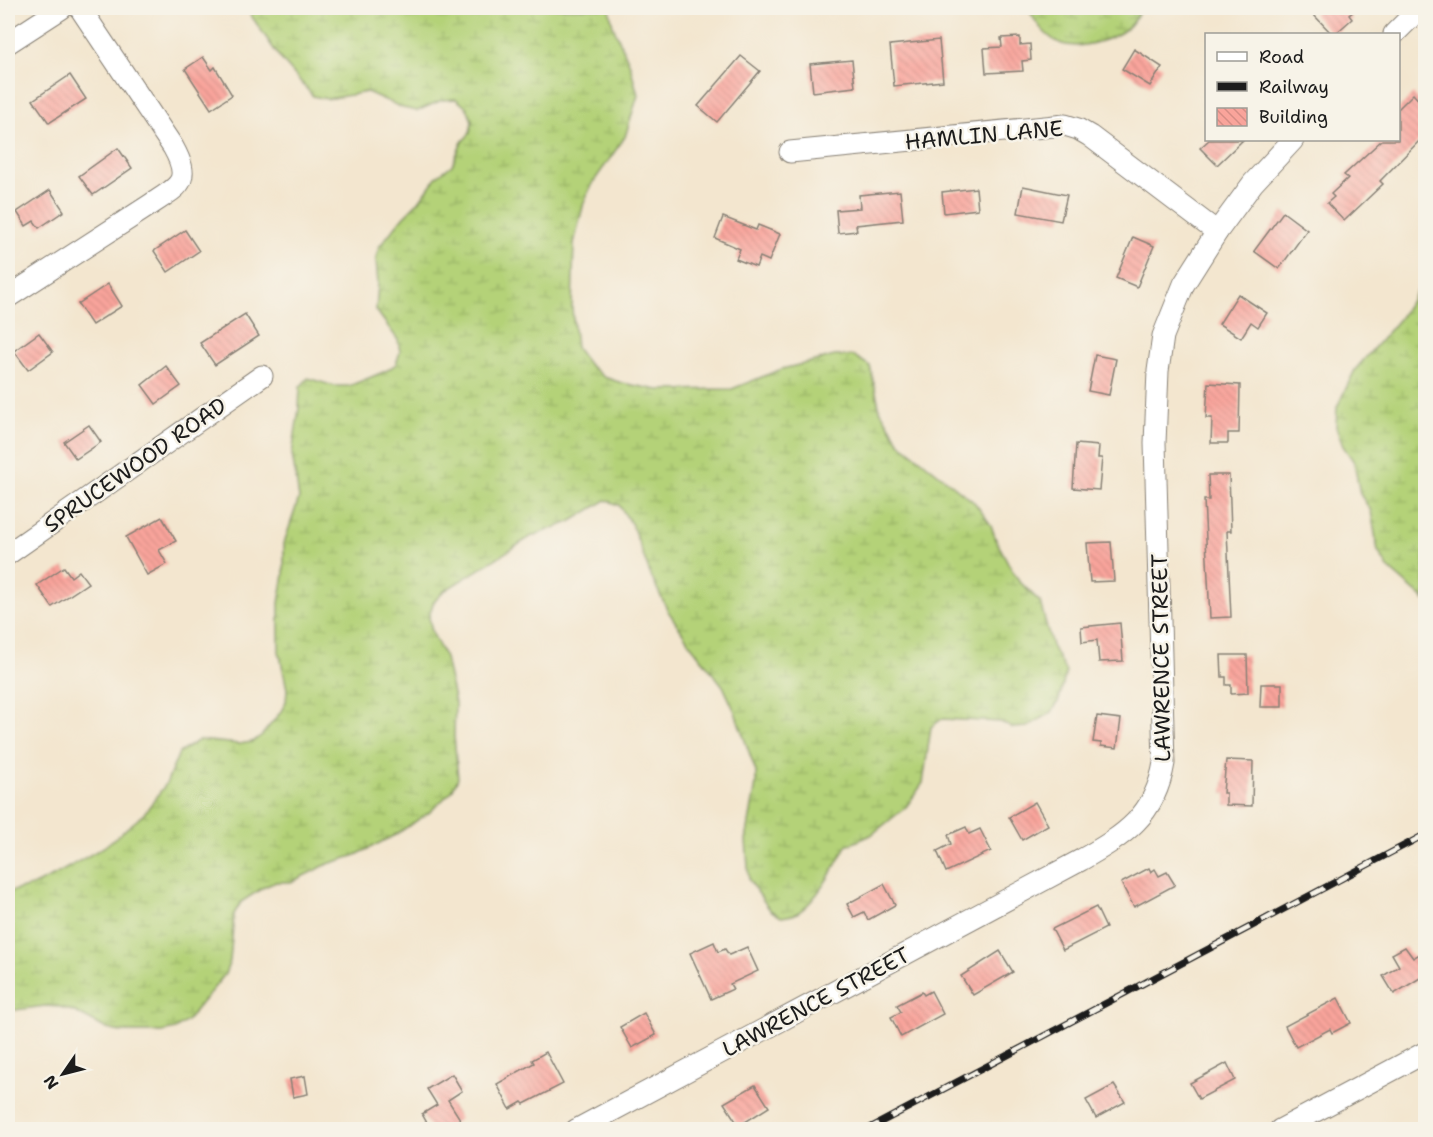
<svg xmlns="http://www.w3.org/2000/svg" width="1433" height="1137" font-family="'Shantell Sans',sans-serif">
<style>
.wetland{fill:url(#wetland-marsh);stroke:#68774a;stroke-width:1.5}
.building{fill:url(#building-back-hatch)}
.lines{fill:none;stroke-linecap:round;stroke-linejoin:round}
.minor-casing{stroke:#888176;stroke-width:23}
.minor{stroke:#fff;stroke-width:21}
.rail-casing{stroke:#1c1c1c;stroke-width:7}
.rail{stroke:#f7f3e8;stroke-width:4.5;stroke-dasharray:14;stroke-linecap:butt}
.labels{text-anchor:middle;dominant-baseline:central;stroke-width:5;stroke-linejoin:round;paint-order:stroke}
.street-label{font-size:22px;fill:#1c1c1c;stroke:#f7f3e8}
</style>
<defs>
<pattern id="wetland-marsh" width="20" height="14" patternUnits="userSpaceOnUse" patternTransform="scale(1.5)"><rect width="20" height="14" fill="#b4d278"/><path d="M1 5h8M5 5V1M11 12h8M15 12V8" fill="none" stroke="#9ab467"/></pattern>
<pattern id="building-back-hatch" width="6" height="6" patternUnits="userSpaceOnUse" patternTransform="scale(1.5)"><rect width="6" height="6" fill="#f9a49b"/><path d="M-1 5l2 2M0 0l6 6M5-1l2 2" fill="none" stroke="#d58d85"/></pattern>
</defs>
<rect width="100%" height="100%" fill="#f7f3e8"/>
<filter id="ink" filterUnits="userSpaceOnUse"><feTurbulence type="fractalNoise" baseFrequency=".0167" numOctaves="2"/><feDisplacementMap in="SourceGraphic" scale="12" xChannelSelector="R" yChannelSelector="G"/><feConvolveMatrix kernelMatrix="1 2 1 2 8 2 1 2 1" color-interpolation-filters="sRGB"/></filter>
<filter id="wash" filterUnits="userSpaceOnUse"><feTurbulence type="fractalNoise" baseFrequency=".008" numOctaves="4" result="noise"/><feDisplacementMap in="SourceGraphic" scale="24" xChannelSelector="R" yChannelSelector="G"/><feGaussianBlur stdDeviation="1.35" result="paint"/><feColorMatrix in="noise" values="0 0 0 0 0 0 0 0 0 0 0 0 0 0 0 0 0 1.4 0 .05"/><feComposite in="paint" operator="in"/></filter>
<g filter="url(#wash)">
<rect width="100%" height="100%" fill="#f3e6cf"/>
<g class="wetland">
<path d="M249 8H611L610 12 613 26 630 65 638 95 625 137 592 184 584 202 574 243 572 308 576 348 588 364 604 377 622 383 658 390 732 389 782 369 835 356H854L870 366 880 410 900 443 975 503 991 525 996 540 1012 570 1020 582 1040 602 1052 646 1066 672 1059 700 1052 712 1027 727 1012 728 1000 722 985 721 942 719 931 727 923 783 906 807 871 835 846 846C836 865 815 905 795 914 791 916 785 916 781 917L770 910 749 880 746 840 756 784V772L735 712 723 686 690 644 668 611 651 576 632 525 619 505 606 500 570 522 532 536 444 591 433 603 429 617 432 632 445 658 455 703 454 736 458 778 452 791 430 812 395 835 356 855 328 864 291 882H276L264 887 241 902 234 914 230 961 225 974 187 1021 175 1029 162 1032H121L107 1029 73 1011 60 1007 45 1006 8 1011V892L32 886 55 875 104 847 143 815 166 784 179 753 199 740 239 744 252 742 262 735 280 713 286 702 287 689 279 651V603L284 575V543L299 498 292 454 299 408 300 387 308 378 334 386H349L386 371 396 364 400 352 398 340 376 310 378 284 376 259 379 247 403 217 420 200 437 176 452 165 462 142 470 133 472 121 467 108 456 99 442 100 417 111 403 108 367 92 327 99 313 96 280 58 250 14Z"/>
<path d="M1028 8H1140C1138 12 1137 17 1134 20 1123 38 1082 50 1062 44 1046 38 1035 22 1028 8Z"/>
<path d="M1425 279V600L1388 568 1378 551 1371 511 1360 494 1354 462 1343 446 1336 427 1337 407 1355 370 1399 319Z"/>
</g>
<g id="blocks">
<g class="building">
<path d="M1321 8H1358L1349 15 1352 19 1335 34H1332L1313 14Z"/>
<path d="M1020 37V45L1030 44 1031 60 1022 61 1023 71 986 73 984 48 1002 47 1001 38Z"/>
<path d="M939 40 943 81 894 86 890 45Z"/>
<path d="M1134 49 1162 67 1150 86 1122 69Z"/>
<path d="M741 56 760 71 717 122 698 106Z"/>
<path d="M203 57 212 70 215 67 232 95 211 109 185 69Z"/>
<path d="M852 60 855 87 813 92 810 64Z"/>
<path d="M70 75 86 99 49 123 33 100Z"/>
<path d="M1413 94 1425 107V135L1380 181 1383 184 1344 221 1327 203 1334 197 1331 194 1348 178 1344 175 1382 140H1398V109Z"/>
<path d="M1209 140H1243L1217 165 1200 148Z"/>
<path d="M118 148 132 168 93 195 79 176Z"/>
<path d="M1023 186 1067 195 1061 221 1018 213Z"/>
<path d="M976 188 978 209 944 213 942 192Z"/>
<path d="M50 190 64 211 39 228 34 221 26 226 17 212Z"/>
<path d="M900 191 903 220 856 225 857 231 838 233 836 210 860 208 859 195Z"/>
<path d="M1283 212 1307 230 1279 269 1254 251Z"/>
<path d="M723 217 756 230 758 225 780 234 769 261 760 257 756 267 736 259 740 249 715 238Z"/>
<path d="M185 230 199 251 168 272 154 251Z"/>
<path d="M1133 237 1154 246 1137 287 1116 278Z"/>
<path d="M108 284 122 306 92 325 78 304Z"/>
<path d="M1238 294 1267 313 1258 327 1251 322 1241 338 1219 324Z"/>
<path d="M245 314 259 336 215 365 200 343Z"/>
<path d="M39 333 53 352 28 370 14 351Z"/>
<path d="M1095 355 1116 359 1109 395 1088 391Z"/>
<path d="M166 366 181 386 156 404 142 385Z"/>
<path d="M1208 383 1240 385 1239 433H1228V443H1211L1212 418H1206Z"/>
<path d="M89 425 101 442 76 459 64 442Z"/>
<path d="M1076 444 1099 446 1098 458H1102L1099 490 1073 488Z"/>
<path d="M1208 475H1229L1231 531H1227L1231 617 1210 618 1204 500H1209Z"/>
<path d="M162 517 176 541 159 550 167 564 147 575 126 537Z"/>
<path d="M1111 542 1114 581 1090 582 1087 543Z"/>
<path d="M64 567 71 577 79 571 88 583 52 607 37 585Z"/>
<path d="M1120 623 1123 661 1099 662 1097 640 1082 642 1081 627Z"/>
<path d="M1221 655H1247L1248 693 1231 694V685H1226V677H1222Z"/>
<path d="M1261 684H1282V707H1260Z"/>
<path d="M1097 716 1121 719 1117 748 1101 746V743L1093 742Z"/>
<path d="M1226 760 1253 761 1252 806 1226 805V793H1223Z"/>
<path d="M1035 802 1048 825 1022 840 1009 817Z"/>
<path d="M966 827 969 834 980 829 991 851 946 872 937 851 951 844 948 835Z"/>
<path d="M1149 868 1151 872 1155 869 1159 876 1167 872 1175 885 1134 907 1121 883Z"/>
<path d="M884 884 895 905 868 920 864 912 854 917 847 904Z"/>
<path d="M1096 907 1106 928 1063 950 1052 929Z"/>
<path d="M714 942 718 952 725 949 729 955 747 947 758 971 730 984 733 989 711 999 690 953Z"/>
<path d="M1405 947 1413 958 1425 951V975L1394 994 1383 976 1399 966 1392 954Z"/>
<path d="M1000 951 1013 972 973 995 961 976Z"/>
<path d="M931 991 943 1014 901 1037 891 1017 901 1012 897 1005 922 992 924 995Z"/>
<path d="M1338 998 1351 1023 1332 1033 1330 1029 1296 1047 1285 1026Z"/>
<path d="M644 1013 656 1035 632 1048 620 1027Z"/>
<path d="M546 1052 563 1084 524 1104 522 1102 510 1109 497 1084 534 1063 532 1060Z"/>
<path d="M1227 1063 1235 1080 1199 1099 1190 1083Z"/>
<path d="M452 1074 462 1091 448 1100 460 1119 443 1130H431L422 1114 437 1105 427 1089Z"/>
<path d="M305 1076 308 1094 293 1097 290 1079Z"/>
<path d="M755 1085 769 1107 739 1126 724 1103Z"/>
<path d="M1114 1085 1125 1102 1096 1118 1086 1100Z"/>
</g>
</g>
</g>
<g filter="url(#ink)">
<use href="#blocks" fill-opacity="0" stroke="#888176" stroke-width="1.5"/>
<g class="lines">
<g class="minor-casing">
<g id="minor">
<path d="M1394 34 1420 8"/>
<path d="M8 43 62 8"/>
<path d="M790 152 1065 125 1078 129 1090 136 1217 232"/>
<path d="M8 297 150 205C178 186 193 183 173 147L80 8"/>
<path d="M8 554 262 376"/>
<path d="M576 1130 1081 860C1125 835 1155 816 1164 763L1155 443 1158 371 1163 336 1184 284 1217 232 1253 183 1293 140"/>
<path d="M1280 1130 1426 1052"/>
</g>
</g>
<use href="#minor" class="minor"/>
<g class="rail-casing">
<path id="rail" d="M866 1130 1426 834"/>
</g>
<use href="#rail" class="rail"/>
</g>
</g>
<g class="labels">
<g class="street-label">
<text transform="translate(984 135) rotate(-5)">HAMLIN LANE</text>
<text transform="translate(135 465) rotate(-35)">SPRUCEWOOD ROAD</text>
<text transform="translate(1161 658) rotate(-91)">LAWRENCE STREET</text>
<text transform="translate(816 1002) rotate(-28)">LAWRENCE STREET</text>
</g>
</g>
<rect width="1433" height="1137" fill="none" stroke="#f7f3e8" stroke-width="30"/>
<rect x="1205" y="33" width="195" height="108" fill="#f7f3e8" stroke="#9f9d96" stroke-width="1.5"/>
<rect x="1217" y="52" width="30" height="9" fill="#ffffff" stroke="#9f9d96" stroke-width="1.5"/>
<text x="1259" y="63" font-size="18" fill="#1c1c1c">Road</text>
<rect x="1217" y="82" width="30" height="9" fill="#1c1c1c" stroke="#9f9d96" stroke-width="1.5"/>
<text x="1259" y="93" font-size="18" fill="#1c1c1c">Railway</text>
<rect x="1217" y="108" width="30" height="18" fill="url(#building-back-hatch)" stroke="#9f9d96" stroke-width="1.5"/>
<text x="1259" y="123" font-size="18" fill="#1c1c1c">Building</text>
<g transform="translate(63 1074) rotate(235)" stroke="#f7f3e8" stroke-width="4.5" paint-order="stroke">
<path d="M0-4.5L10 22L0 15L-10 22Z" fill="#1c1c1c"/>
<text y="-9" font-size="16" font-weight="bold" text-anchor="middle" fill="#1c1c1c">N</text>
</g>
</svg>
